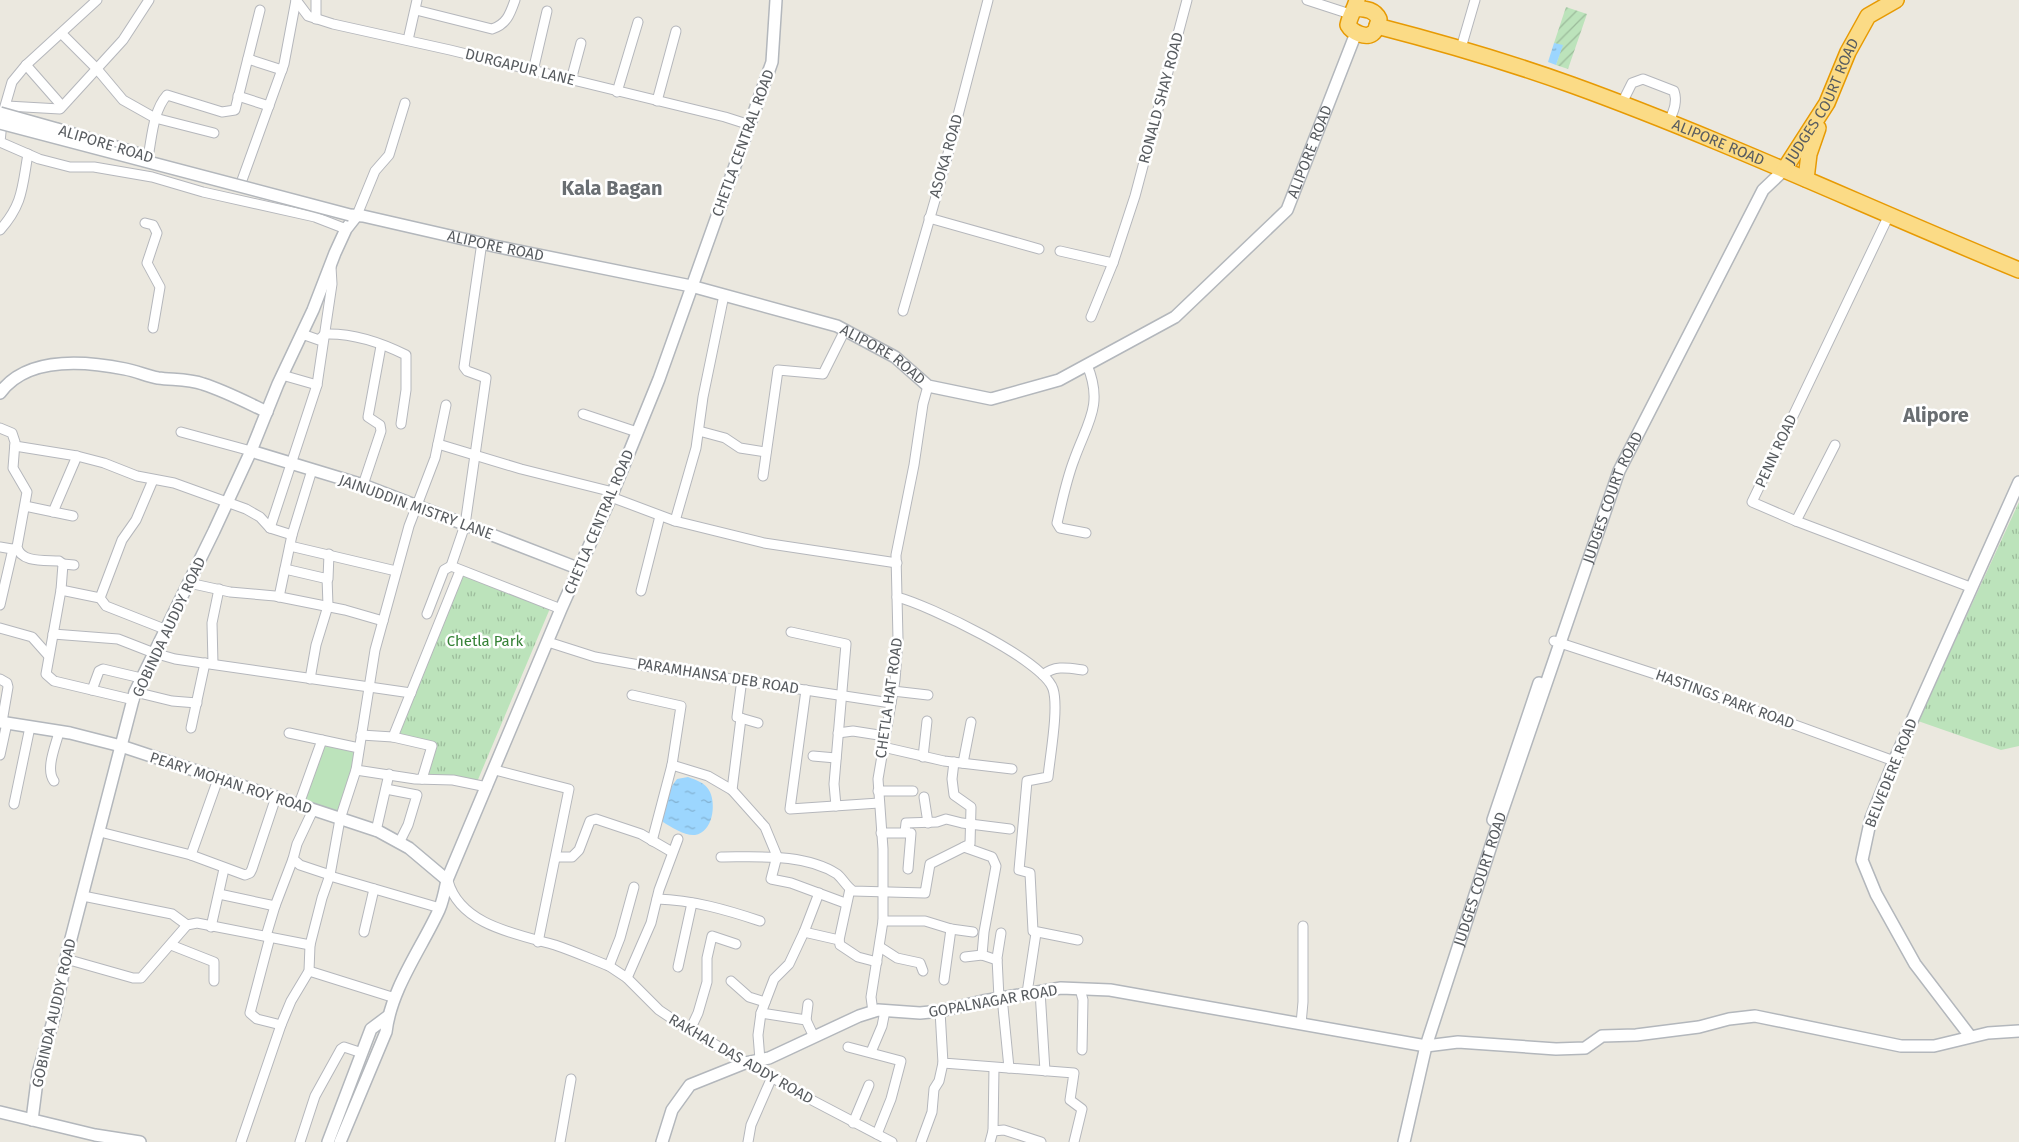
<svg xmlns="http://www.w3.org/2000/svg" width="2019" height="1142" font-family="'Fira Sans',sans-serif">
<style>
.grass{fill:#bce3bb}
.park{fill:url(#park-tufts)}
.garden{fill:url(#garden-furrows)}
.water{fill:url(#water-ripples)}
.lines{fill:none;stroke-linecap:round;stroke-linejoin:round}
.street-casing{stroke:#b5b7bc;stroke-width:11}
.secondary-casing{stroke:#b3b7bc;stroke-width:14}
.highway-casing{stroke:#e79a03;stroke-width:18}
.street{stroke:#fff;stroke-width:9}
.secondary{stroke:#fff;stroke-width:11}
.highway{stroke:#fbdb86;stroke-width:15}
.secondary-bridge-casing{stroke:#b3b7bc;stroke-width:14;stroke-linecap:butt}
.secondary-bridge{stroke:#fff;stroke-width:11}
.labels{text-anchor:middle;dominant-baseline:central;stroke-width:5;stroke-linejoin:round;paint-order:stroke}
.street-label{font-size:15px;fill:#585c60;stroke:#fff}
.park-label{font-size:15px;fill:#358236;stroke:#fff}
.district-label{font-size:20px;font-weight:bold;fill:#696e72;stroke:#fff}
</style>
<defs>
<pattern id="park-tufts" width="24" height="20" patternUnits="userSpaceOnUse" patternTransform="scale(1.25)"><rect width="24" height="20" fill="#bce3bb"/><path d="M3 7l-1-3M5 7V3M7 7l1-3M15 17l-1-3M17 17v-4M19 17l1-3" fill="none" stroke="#9cbb9b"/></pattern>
<pattern id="garden-furrows" width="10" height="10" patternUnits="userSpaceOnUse" patternTransform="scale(1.25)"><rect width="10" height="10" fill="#bce3bb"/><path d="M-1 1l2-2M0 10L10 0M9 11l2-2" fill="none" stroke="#9cbb9b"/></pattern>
<pattern id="water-ripples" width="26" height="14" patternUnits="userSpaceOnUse" patternTransform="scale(1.25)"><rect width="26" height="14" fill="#9cd6fe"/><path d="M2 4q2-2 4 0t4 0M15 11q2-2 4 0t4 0" fill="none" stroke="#82b1d1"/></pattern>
</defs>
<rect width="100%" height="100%" fill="#ebe8df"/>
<path class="grass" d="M324 742 357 750 339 816 302 803Z"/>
<g class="park">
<path d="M2019 502V746L2001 750 1918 721Z"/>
<path d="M461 574 551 606 477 782 456 776 428 777 436 743 397 736Z"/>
</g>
<path class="garden" d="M1566 7 1587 14 1568 69 1556 65 1562 46 1554 43Z"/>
<g class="water">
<path d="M1554 43 1563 45 1556 65 1548 62Z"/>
<path d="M688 777C696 780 706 783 710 792 716 805 713 832 695 835 685 836 671 827 663 822 661 804 666 793 677 779Z"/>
</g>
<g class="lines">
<g class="street-casing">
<g id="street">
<path d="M97 0 26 65 12 82 3 113 0 142 39 159 70 167H94L152 177 203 192 315 217 346 229"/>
<path d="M296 0 308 16 333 24 450 50 725 117 750 125"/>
<path d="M316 0V19"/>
<path d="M1307 0 1350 14"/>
<path d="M416 10 492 29C507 24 510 14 515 0"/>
<path d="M62 34 97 69 123 100 155 118 214 133"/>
<path d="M408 40 417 0"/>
<path d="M1461 48 1475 0"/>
<path d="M248 59 282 70"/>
<path d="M26 65 62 106"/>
<path d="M533 71 547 11"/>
<path d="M571 80 581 43"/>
<path d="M617 92 638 22"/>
<path d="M238 96 269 106"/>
<path d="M657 101 676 31"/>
<path d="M1621 105 1632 83 1643 79 1674 91C1678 103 1673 112 1668 124"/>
<path d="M7 106 60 109 123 40 149 0"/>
<path d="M148 157C152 137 153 111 167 95L222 112 235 110 260 10"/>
<path d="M241 183 284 64 296 0"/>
<path d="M357 215 375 171 389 155 405 103"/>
<path d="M1889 215 1752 502 1796 521 1970 587"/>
<path d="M929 218 1039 249"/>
<path d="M145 223 153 225 157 233 147 263 160 287 153 328"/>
<path d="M0 230C23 204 22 188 28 154"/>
<path d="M1060 251 1113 263"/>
<path d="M903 311 944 169 988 0"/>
<path d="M1091 317 1113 263 1135 196 1187 0"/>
<path d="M302 334 319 340 325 334C353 333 380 342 406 355V390L401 424"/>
<path d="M282 375 317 385"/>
<path d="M583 414 637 432"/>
<path d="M0 428 12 433 15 442 13 468 27 492 17 547C21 563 45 560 59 561L63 564 61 590 46 674 54 681 134 700"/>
<path d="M699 431 725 438 740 448 766 452"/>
<path d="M181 432 251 451"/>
<path d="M438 444 521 469 613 492"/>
<path d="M15 446 77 456 104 463 137 476 174 483 246 509 260 517 270 528 292 535"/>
<path d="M763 476 778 370 823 374 845 330"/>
<path d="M153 480 136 520 122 540 100 598 106 606 167 630"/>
<path d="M363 485 381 431 380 425 368 417 381 346"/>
<path d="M611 497 675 521 764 543 897 563"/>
<path d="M25 506 73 516"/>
<path d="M53 512 77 456"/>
<path d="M675 521 696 448 703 397 724 295"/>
<path d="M1796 521 1835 445"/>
<path d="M270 528 317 385 332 284 331 267"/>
<path d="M1086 533 1060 528 1057 523C1062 502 1066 481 1074 460 1087 423 1104 405 1087 365"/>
<path d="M290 546 396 571"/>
<path d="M0 547 18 550"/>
<path d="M63 564 74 565"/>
<path d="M451 566 465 525 486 378 467 371 464 367 482 242"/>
<path d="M285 569 328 579 329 554"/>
<path d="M189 583 230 592 275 596 345 610 383 621"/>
<path d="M61 590 100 598"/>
<path d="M641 591 660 516"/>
<path d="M279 597 292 535 312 470"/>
<path d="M897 597C928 605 1044 660 1053 689 1059 708 1050 756 1048 777L1027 781 1019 870 1030 873 1033 931 1078 940"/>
<path d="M0 605 13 549"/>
<path d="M427 614 444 570 451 566 561 609"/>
<path d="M0 628 32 637 48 655"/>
<path d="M791 632 846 644 834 784 836 806"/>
<path d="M53 634 118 639 154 653 175 659 411 693"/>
<path d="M1554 641 1658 675 1894 761"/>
<path d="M548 642 595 657 639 665 891 703"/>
<path d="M213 664 212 623 219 589"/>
<path d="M1043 675C1055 665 1068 668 1083 670"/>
<path d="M0 679 7 683 8 687 2 722"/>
<path d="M310 679 316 645 328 606 327 577"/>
<path d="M742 679 737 717 758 723"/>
<path d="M92 690 99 671 103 669 141 678"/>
<path d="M806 690 790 809 879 803"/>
<path d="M893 691 928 695"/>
<path d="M135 692 172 701 197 703"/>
<path d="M632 695 681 706 672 765 708 776 732 790 765 827 777 856 771 879 791 883 845 903"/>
<path d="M191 728 205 663"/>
<path d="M289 733 359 748"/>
<path d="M838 733 853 731 885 736"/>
<path d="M361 735 393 737 432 746 422 779"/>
<path d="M393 737 460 571"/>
<path d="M883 747 944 761 1012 769"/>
<path d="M0 755 7 723"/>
<path d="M813 756 836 758"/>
<path d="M923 757 927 721"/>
<path d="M963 763 971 722"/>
<path d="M356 770 415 779 453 780 487 787"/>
<path d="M495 770 569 789 538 942"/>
<path d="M54 781C45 769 56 745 59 732"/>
<path d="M386 789 417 795 408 825 399 843"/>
<path d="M732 790 741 718"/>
<path d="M878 791H913"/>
<path d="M924 797 928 823"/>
<path d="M14 804 30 727"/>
<path d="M299 804 322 740"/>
<path d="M313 810 297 844 293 859 300 865 330 875"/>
<path d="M376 831 389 774"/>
<path d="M100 832 191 855 245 875 250 873 252 869 276 797"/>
<path d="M905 832 906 823 937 822 946 819 962 823 1010 829"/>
<path d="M881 833H911L908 869"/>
<path d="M652 841 672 765"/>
<path d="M964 847 992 857 996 866 984 932 982 955"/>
<path d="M191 855 218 779"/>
<path d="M557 857H572L579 850 590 821 596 819 641 834 672 852"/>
<path d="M721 857C757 857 805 853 837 874 843 879 846 886 853 891L925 893 930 864 970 844 971 807 954 795 952 779 954 762"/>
<path d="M330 876 440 908"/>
<path d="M448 881C460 925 516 934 555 945 573 951 591 959 609 966L627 978 659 1010 683 1026 806 1097 892 1142"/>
<path d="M219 894 275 906"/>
<path d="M83 896 172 914 187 925"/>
<path d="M657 899C693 900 727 910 760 921"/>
<path d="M883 921H925L951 929 973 932"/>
<path d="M211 927 224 869"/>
<path d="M364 932 374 889"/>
<path d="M804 932 839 940 840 945 858 957 877 962"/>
<path d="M266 936 275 906 293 859"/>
<path d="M270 937 250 1013 257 1019 281 1025"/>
<path d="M839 940 850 889"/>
<path d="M171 945 214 962V981"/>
<path d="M880 947 897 958 920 963 923 971"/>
<path d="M965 957 982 955 997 960"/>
<path d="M66 959 133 978H141L187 925 197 923 310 945"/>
<path d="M609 966 620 938 634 887"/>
<path d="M678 967 692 903"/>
<path d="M309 971 395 998"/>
<path d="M627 978 651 923 659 890 678 839"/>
<path d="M944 980 951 929"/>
<path d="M731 981 749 997 765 1002"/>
<path d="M1080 989 1083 1000 1082 1050"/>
<path d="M1040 991 1045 1071"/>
<path d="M1027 993 1036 933"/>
<path d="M1002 997 1009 1068"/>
<path d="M999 998 997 958 1001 933"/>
<path d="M940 1011 943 1063 1074 1073 1070 1100 1082 1109 1074 1142"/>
<path d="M873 1012 871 997 883 921V849L878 779 895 680 898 639 896 555 914 465 923 404 928 386"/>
<path d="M761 1013 806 1020 814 1037"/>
<path d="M806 1020 808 1004"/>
<path d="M1301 1024 1303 1002V926"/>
<path d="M690 1030 698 1013 707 982V958L712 936 736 944"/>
<path d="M848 1047 901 1061 891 1099 877 1134"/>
<path d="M871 1052 882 1026 885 1011"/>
<path d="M760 1060 758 1035 761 1013 774 979 789 964 804 932 819 893"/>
<path d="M853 1123 869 1085"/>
<path d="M993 1131 1004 1130 1041 1142"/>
<path d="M241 1142 281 1025 291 1001 309 971 310 945 322 898 330 875 340 819 356 770 375 650 409 526 435 458 446 405"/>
<path d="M300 1142 315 1096 341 1049 344 1047 362 1053"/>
<path d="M560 1142 571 1079"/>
<path d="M748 1142 751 1125 772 1077"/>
<path d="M921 1142 932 1112 934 1089 939 1081 943 1063"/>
<path d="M990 1142 993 1131 994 1068"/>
</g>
</g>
<g class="secondary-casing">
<g id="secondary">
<path d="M57 129 139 154"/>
<path id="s1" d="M350 215 363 216 494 246 691 286 837 326 895 357 928 386 991 399 1059 380 1175 317 1287 210 1356 33"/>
<path d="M0 393C27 356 85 361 125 369 136 371 147 376 158 378 173 380 189 379 203 384 225 391 246 402 267 412"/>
<path d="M251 451 363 485 580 569"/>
<path d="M0 722 70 733 121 746 378 831 409 848 447 880"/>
<path d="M1493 820 1539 683"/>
<path d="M1970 1036 1915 964 1876 894 1862 860 1871 818 1894 761 2019 482"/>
<path d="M0 1112 95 1135 140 1142"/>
<path d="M32 1120 38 1073 55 1014 67 954 135 692 214 531 251 451 278 384 313 310 335 253 346 229 357 215"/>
<path d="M328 1142 371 1029 387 1017"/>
<path d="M340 1142 386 1032C391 989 421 949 439 910 443 901 445 890 447 880L561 609 611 497 659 379 772 62 776 0"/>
<path d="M662 1142 672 1110 690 1085 745 1063 769 1058 859 1016 878 1010 920 1013 940 1011 983 1001 1061 988 1110 990 1426 1046 1458 1042 1556 1049 1585 1048 1602 1036 1636 1035 1699 1027 1729 1019 1755 1016 1901 1046H1934L1988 1033 2019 1031"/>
<path id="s2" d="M1404 1142 1426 1046 1499 821 1619 471 1763 190 1784 170"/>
</g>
</g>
<g class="highway-casing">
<g id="highway">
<path d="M1355 8C1365 9 1374 9 1379 19 1378 23 1377 29 1374 32 1367 40 1352 32 1348 25 1350 15 1355 9 1357 0"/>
<path id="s3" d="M1377 26C1443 43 1508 62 1572 85 1724 140 1870 209 2019 270"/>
<path id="s4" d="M1784 170 1827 103 1848 52 1868 16 1896 0"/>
<path d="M1806 179 1809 154 1818 128"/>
</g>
</g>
<use href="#street" class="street"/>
<use href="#secondary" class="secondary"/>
<use href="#highway" class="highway"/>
<g class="secondary-bridge-casing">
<g id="secondary-bridge">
<path d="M0 113 57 129"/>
<path d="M0 123 350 215"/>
</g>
</g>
<use href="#secondary-bridge" class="secondary-bridge"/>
</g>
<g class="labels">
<g class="street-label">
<text transform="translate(520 67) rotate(14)">DURGAPUR LANE</text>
<text transform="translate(1161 98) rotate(-75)">RONALD SHAY ROAD</text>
<text stroke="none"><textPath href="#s4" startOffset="79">JUDGES COURT ROAD</textPath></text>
<text transform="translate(743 143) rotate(-70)">CHETLA CENTRAL ROAD</text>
<text stroke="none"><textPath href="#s3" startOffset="361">ALIPORE ROAD</textPath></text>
<text transform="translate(106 144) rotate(17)">ALIPORE ROAD</text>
<text stroke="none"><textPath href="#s1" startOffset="1094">ALIPORE ROAD</textPath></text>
<text transform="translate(946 156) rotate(-74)">ASOKA ROAD</text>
<text stroke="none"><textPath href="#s1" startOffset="149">ALIPORE ROAD</textPath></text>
<text stroke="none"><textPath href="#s1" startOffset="554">ALIPORE ROAD</textPath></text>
<text transform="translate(1776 451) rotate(-65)">PENN ROAD</text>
<text stroke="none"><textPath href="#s2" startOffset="678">JUDGES COURT ROAD</textPath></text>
<text transform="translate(416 507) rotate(20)">JAINUDDIN MISTRY LANE</text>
<text transform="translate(599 522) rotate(-67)">CHETLA CENTRAL ROAD</text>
<text transform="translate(169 627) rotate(-65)">GOBINDA AUDDY ROAD</text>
<text transform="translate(718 676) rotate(9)">PARAMHANSA DEB ROAD</text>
<text transform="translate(889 698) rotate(-82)">CHETLA HAT ROAD</text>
<text transform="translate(1725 699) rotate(20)">HASTINGS PARK ROAD</text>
<text transform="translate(1891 773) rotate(-68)">BELVEDERE ROAD</text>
<text transform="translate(231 783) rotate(18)">PEARY MOHAN ROY ROAD</text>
<text stroke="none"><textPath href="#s2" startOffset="274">JUDGES COURT ROAD</textPath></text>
<text transform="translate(993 1001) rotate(-10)">GOPALNAGAR ROAD</text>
<text transform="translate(54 1013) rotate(-77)">GOBINDA AUDDY ROAD</text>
<text transform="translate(741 1059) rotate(30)">RAKHAL DAS ADDY ROAD</text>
</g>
<g class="park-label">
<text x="485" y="641">Chetla Park</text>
</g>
<g class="district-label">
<text x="612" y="188">Kala Bagan</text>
<text x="1936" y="415">Alipore</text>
</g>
</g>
</svg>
